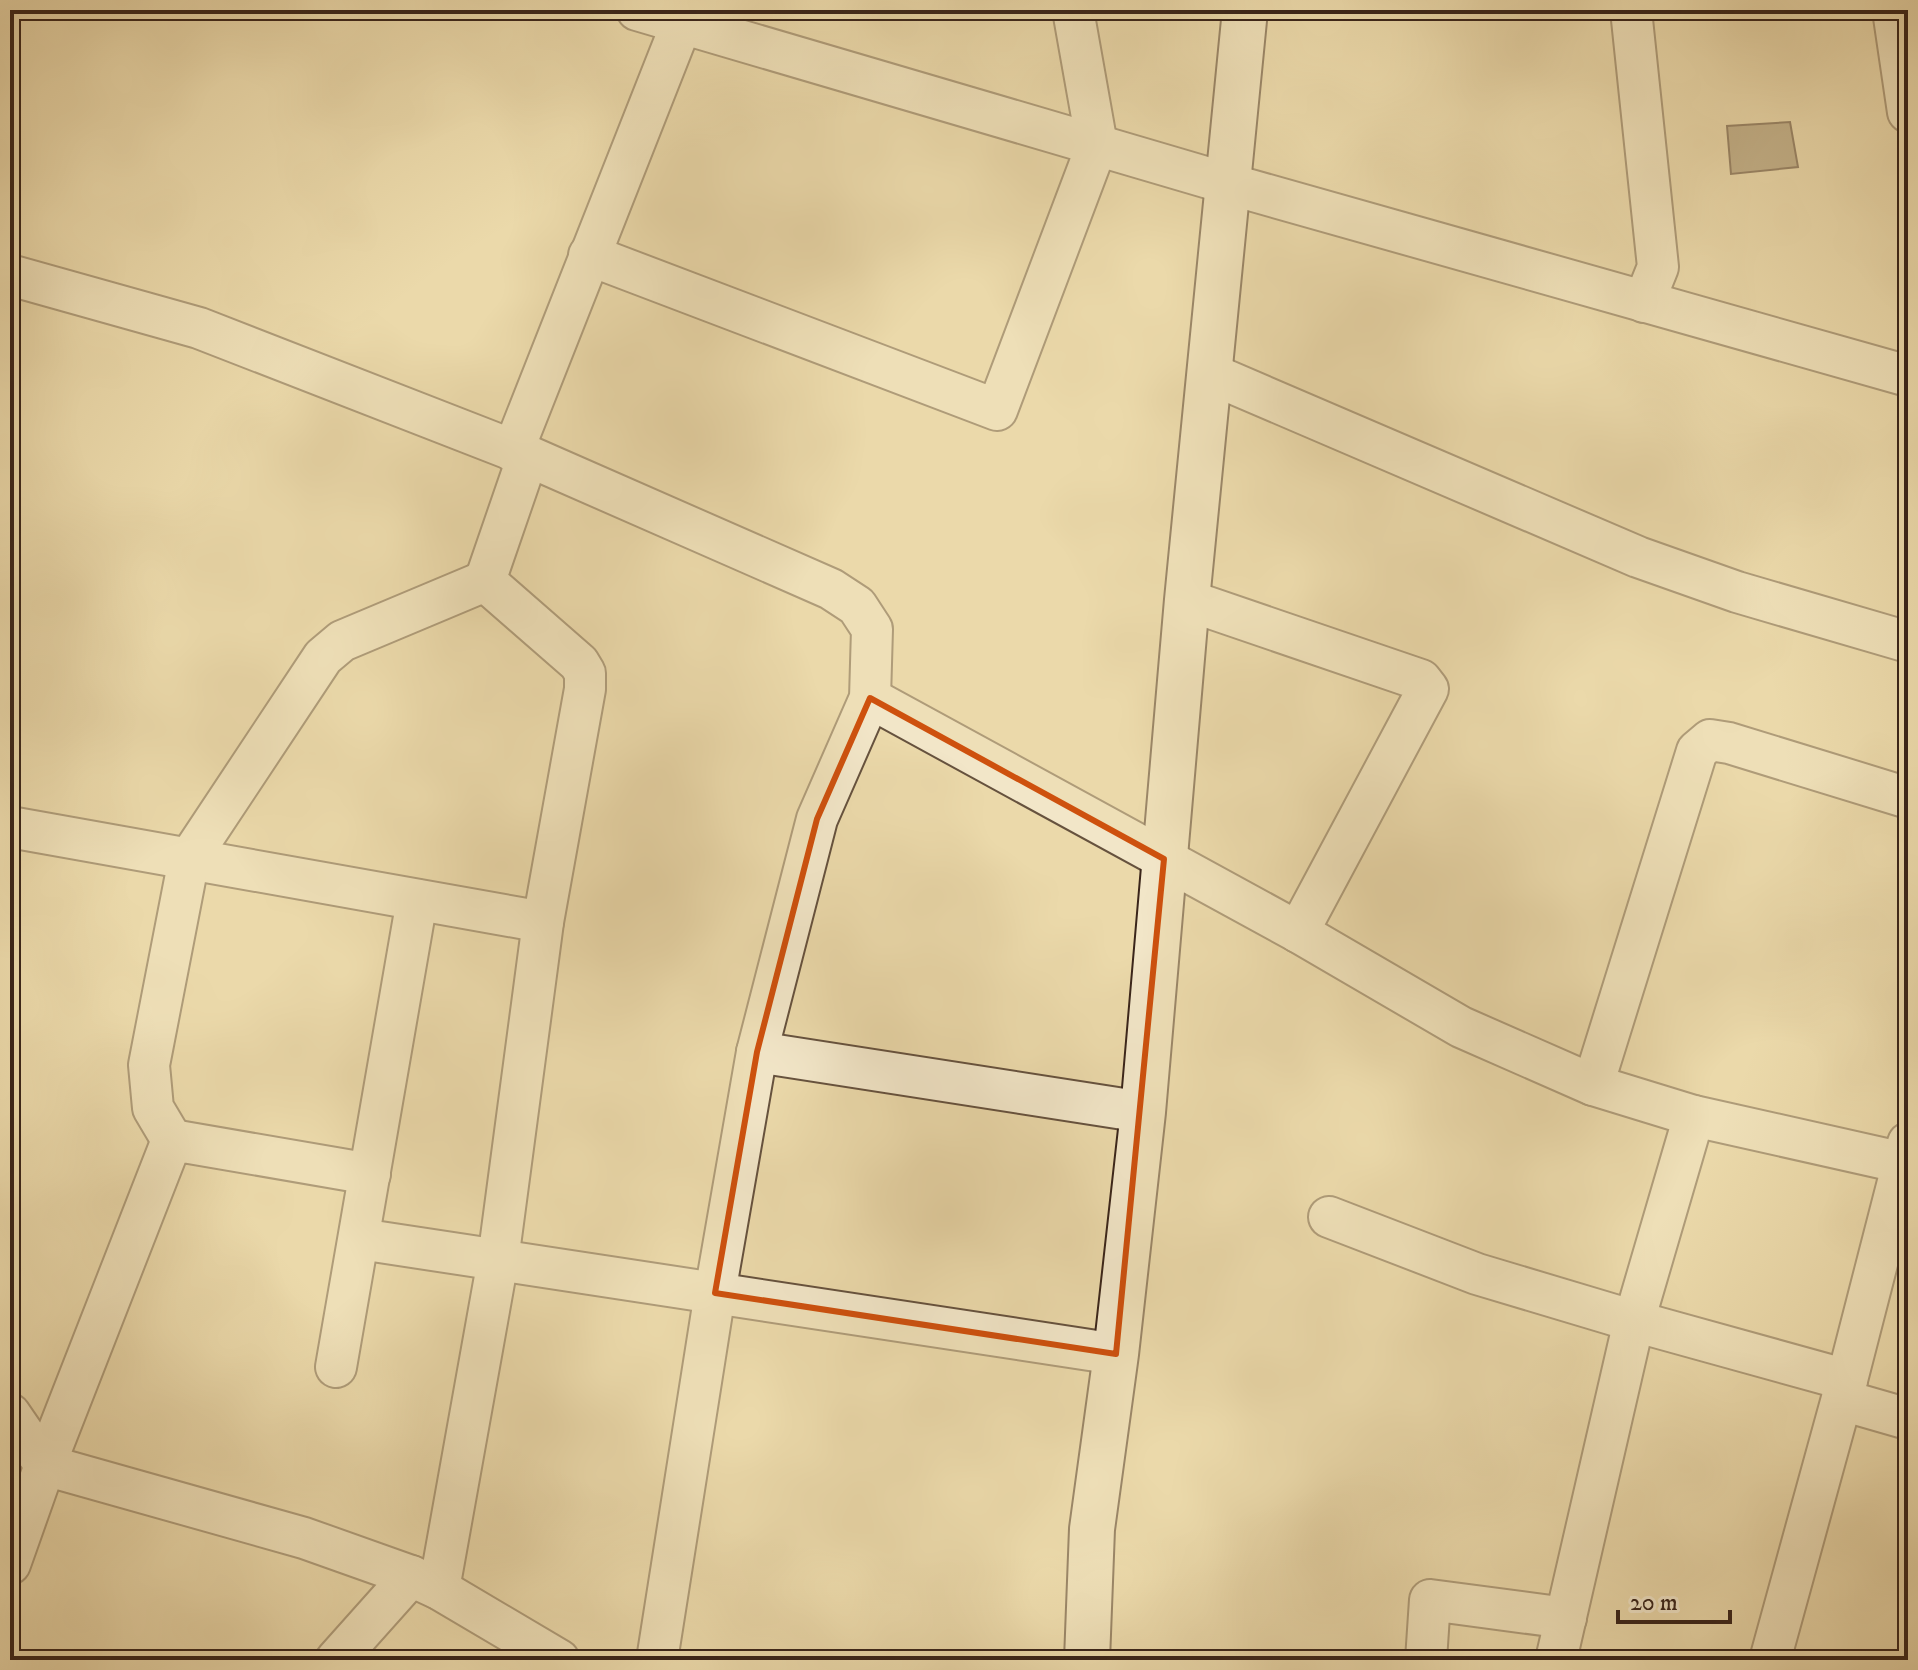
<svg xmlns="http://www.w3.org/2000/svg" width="1918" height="1670" font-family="'IM FELL DW Pica',serif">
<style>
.building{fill:#968365;stroke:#3a251a;stroke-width:2}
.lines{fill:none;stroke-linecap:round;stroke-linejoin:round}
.street-casing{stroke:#66523e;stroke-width:44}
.secondary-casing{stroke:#3a251a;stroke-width:48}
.street{stroke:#f2e6c8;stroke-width:40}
.secondary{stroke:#f2e6c8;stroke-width:44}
.marked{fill:none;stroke:#ce510e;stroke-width:6;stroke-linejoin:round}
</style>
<rect width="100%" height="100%" fill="#ebd9aa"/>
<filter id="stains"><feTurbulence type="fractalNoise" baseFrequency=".0025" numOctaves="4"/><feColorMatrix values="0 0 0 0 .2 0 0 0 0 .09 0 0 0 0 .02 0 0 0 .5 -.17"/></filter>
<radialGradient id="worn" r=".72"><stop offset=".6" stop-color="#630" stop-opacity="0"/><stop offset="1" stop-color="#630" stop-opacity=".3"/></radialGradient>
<path class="building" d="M1790 122 1798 167 1731 174 1727 126Z"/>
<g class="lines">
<g class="street-casing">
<g id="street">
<path d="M637 10 1229 184 1908 376"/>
<path d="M1631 10 1658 267 1644 302"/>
<path d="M1893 10 1908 112"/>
<path d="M589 255 997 410 1097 145 1073 10"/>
<path d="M10 275 199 328 528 456 831 589 857 606 872 629 870 698 817 819 757 1052 715 1293 657 1660"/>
<path d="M1209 373 1638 557 1737 592 1908 642"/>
<path d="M513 451 687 10"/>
<path d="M1187 600 1421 680 1428 689 1298 932"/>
<path d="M870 698 1298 932 1461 1027 1593 1085 1694 1116 1634 1321 1556 1660"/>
<path d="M10 827 543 922"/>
<path d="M757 1052 1143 1112"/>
<path d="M1593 1085 1697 751 1710 740 1729 743 1908 798"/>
<path d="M1694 1116 1908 1164"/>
<path d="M172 1140 153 1108 149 1065 189 859 323 657 342 641 485 581"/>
<path d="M1329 1217 1477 1274 1634 1321 1847 1380"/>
<path d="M360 1239 1116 1354"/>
<path d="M336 1367 417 900"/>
<path d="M1842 1400 1908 1419"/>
<path d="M10 1414 45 1465 304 1538 411 1576 439 1589 559 1660"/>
<path d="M10 1564 45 1465 172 1140 370 1174"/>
<path d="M439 1589 498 1260 543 922 585 689V673L579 663 485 581 528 456"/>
<path d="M336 1660 411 1576"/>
<path d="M1426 1660 1430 1600 1566 1618"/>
<path d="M1770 1660 1847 1380 1908 1143"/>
</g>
</g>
<g class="secondary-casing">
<path id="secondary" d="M1087 1660 1092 1529 1116 1354 1143 1112 1187 600 1245 10"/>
</g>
<use href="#street" class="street"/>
<use href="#secondary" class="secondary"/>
</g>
<path d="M0 0H1918V1670H0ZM870 698 1164 859 1116 1354 715 1293 757 1052 817 819Z" fill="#ebd9aa" fill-opacity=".55" fill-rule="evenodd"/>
<path class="marked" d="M870 698 1164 859 1116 1354 715 1293 757 1052 817 819Z"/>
<rect width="1918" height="1670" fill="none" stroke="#ebd9aa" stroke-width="40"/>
<rect x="12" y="12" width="1894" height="1646" fill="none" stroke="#3a251a" stroke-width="4"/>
<rect x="20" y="20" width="1878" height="1630" fill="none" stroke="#3a251a" stroke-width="2"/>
<path d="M1618 1610v12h112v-12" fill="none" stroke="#3a251a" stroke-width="4"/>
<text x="1630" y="1610" font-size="24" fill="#3a251a" stroke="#f2e6c8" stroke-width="6" paint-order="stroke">20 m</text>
<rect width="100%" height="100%" filter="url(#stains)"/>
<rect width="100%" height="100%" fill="url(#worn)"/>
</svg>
